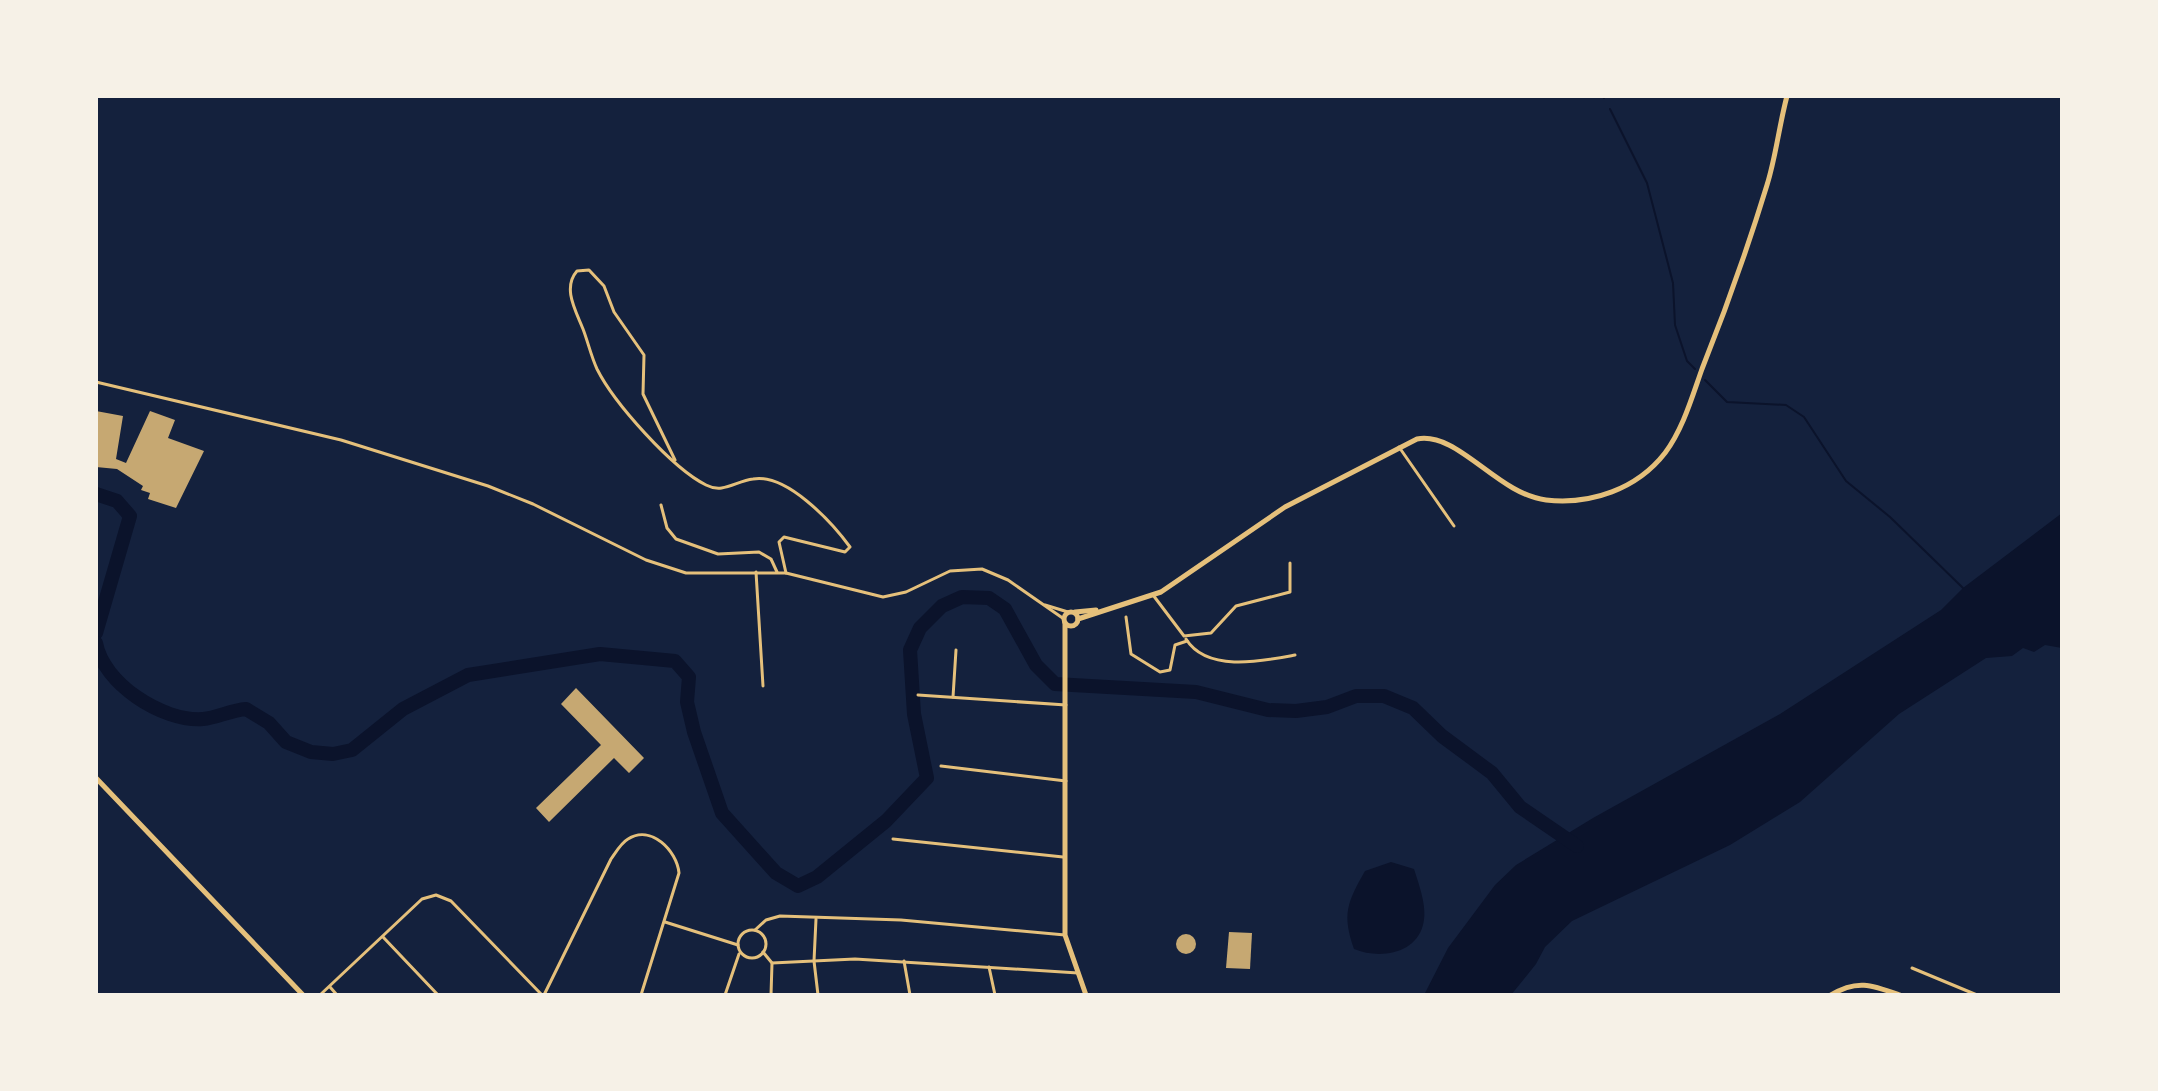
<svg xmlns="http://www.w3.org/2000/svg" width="2158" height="1091" font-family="'Public Sans',sans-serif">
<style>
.water{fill:#0b132b}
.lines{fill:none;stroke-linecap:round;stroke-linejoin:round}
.stream{stroke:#0b132b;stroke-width:2}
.river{stroke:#0b132b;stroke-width:14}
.building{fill:#c6a872}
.minor{stroke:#e5c07b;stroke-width:3}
.secondary{stroke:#e5c07b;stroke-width:5}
</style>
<rect width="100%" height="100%" fill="#14213d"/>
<g class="water">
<path d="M2062 513V648L2045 645 2034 652 2023 648 2012 656 1986 658 1899 714 1800 802 1730 845 1572 921 1545 947 1536 964 1511 995H1424L1448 948 1495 885 1516 865 1593 818 1780 714 1941 610 1963 588Z"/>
<path d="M1391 862 1414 869C1419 885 1428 908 1423 925 1415 955 1378 959 1354 949 1342 914 1347 903 1365 871Z"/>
</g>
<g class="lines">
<g class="stream">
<path d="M1603 96 1604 98"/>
<path d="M1610 109 1647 183 1673 283 1675 325 1687 361 1695 369"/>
<path d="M1705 380 1727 402 1786 405 1804 417 1846 481 1890 517 1963 588"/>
</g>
<g class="river">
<path d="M96 494 117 501 130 516 96 633"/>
<path d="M96 643C103 683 162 722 203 719 217 718 231 710 246 709L269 723 286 742 311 752 333 754 352 750 403 709 468 675 600 654 675 661 689 677 687 702 694 732 722 813 776 873 798 886 817 877 886 821 927 778 914 714 910 650 920 628 942 606 962 597 989 598 1005 609 1036 665 1055 684 1196 692 1268 710 1296 711 1327 707 1356 696H1384L1413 708 1442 736 1492 773 1520 807 1577 846"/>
</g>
</g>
<g class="building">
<path d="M96 411 123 416 116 459 126 463 150 411 175 420 168 438 204 451 176 508 148 499 150 493 141 490 143 486 117 469 96 467Z"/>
<path d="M576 688 644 758 629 773 614 758 549 822 536 808 601 745 561 704Z"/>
<path d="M1229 932 1252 933 1250 969 1226 968Z"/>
<circle cx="1186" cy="944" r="10"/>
</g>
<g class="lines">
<g class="minor">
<path d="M96 382 341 440 488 486 533 504 646 560 686 573H786L883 597 906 592 950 571 982 569 1008 580 1064 619"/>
<path d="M1399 447 1454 526"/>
<path d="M675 460 643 394 644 355 614 312 604 286 589 270 577 271C562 288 576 311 583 329 588 342 591 356 597 369 614 403 672 468 706 485 723 494 736 481 753 479 786 473 831 521 850 547L845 552 784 537 779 542 786 573"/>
<path d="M661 505 667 528 676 539 718 554 759 552 771 559 777 572"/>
<path d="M756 572 763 686"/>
<path d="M1153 595 1184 636 1211 633 1236 606 1290 592V563"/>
<path d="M1045 605 1068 612"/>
<path d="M1126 617 1131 654 1160 672 1170 670 1175 645 1187 641"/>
<path d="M1186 639C1207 673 1263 661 1295 655"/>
<path d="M918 695 1066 705"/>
<path d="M953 697 956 650"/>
<path d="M941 766 1066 781"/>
<path d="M893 839 1063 857"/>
<path d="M816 919 814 961 818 995"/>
<path d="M665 922 738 945"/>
<path d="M755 930 766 920 780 916 901 920 1065 935"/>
<circle cx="752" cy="944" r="14"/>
<path d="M383 937 438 995"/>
<path d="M763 952 772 963 771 995"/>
<path d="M904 961 910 995"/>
<path d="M772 963 855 959 1078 973"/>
<path d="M989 967 995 995"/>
<path d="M1912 968 1977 995"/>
<path d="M330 987 337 995"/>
<path d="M320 995 422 899 436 895 451 901 542 995"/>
<path d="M544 995 611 859C616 852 621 843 628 839 651 824 677 851 679 873L641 995"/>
<path d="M725 995 739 954"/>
</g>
<g class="secondary">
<circle cx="1071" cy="619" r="7"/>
<path d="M1075 612 1096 610"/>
<path d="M1078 619 1161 592 1285 507 1417 439C1458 431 1497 494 1546 500 1591 505 1637 489 1665 453 1683 429 1692 397 1702 369 1726 309 1748 247 1767 185 1776 156 1779 126 1787 96"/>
<path d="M1065 623V935L1086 995"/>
<path d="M96 778 303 995"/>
<path d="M1831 995C1857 979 1872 985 1900 995"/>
</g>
</g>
<rect width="2158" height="1091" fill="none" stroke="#f6f1e7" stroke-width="196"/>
</svg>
